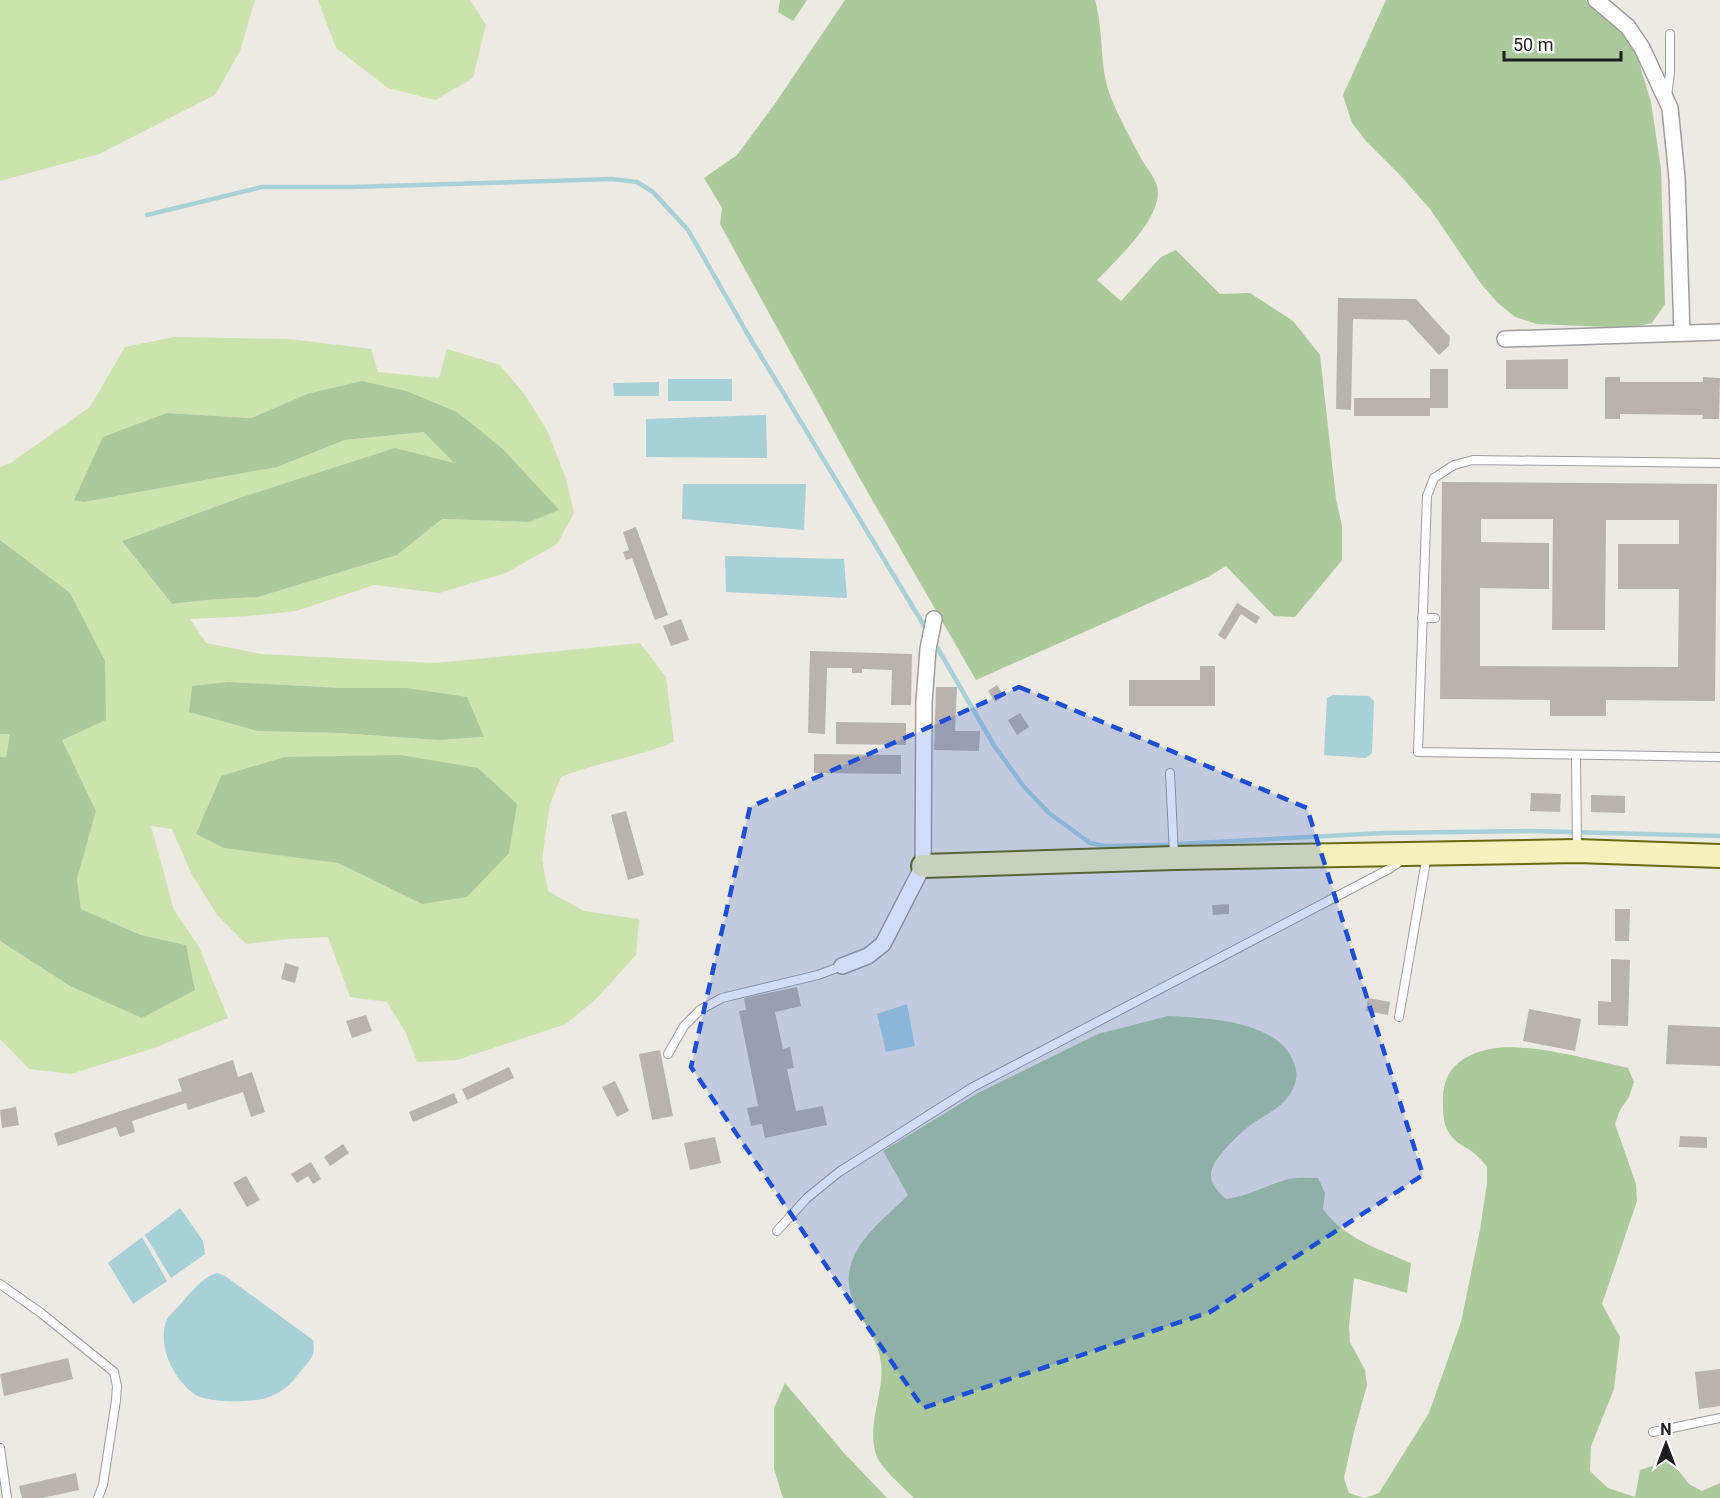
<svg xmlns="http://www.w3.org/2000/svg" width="1720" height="1498" font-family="Roboto,sans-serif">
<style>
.grass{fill:#cce3ad;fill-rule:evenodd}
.forest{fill:#acc99c}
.water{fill:#a7d0d7}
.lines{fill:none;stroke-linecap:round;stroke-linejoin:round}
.stream{stroke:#a7d0d7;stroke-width:4.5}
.building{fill:#bab2ad;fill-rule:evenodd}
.lane-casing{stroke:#9e9e9e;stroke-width:10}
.street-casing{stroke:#9e9e9e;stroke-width:18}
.secondary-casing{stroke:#66690e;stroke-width:26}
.lane{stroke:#fff;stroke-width:8}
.street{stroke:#fff;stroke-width:15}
.secondary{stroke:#f3f2bb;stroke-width:22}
.marked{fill:#1d4ed8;fill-opacity:0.2;stroke:#1d4ed8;stroke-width:4.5;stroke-dasharray:12 8;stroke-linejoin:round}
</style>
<rect width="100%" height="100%" fill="#ede9e3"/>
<g class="grass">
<path d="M0 0H255L240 51 215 95 99 154 0 181Z"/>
<path d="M318 0H470L486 25 473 78 435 100 388 88 336 48Z"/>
<path d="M174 337 290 339 371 349 378 372 439 378 447 349 500 365 525 395 548 432 566 479 574 513 557 544 506 573 439 593 374 585 296 611 248 616 190 619 206 643 261 654 435 663 640 643 666 677 674 742C638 757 598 762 561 777L550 804 542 859 548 891 584 911 639 919 636 955 595 1000 566 1024 457 1060 417 1062 406 1033 387 1002 350 997 328 937 290 939 246 944 217 915 191 873 172 829 151 826 174 910 199 947 228 1018 154 1048 71 1074 29 1069 0 1039V941L70 986 186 945 141 935 81 909 77 879 96 811 61 740 70 593 0 540V467L12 462 90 407 125 347ZM307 394 503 449 529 522 442 519 397 555 258 597 206 600 172 604 122 541 242 497 310 476 455 464 425 432 345 440 276 467 84 502 167 413 251 418ZM229 682 342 688H407L484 737 438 740 339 733 258 731ZM221 776 422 904 338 863 196 835Z"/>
<path d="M0 734H10L6 757H0Z"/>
</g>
<g class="forest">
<path d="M780 0H807L793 21 778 12Z"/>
<path d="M845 0H1095C1104 31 1099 65 1110 95 1118 116 1130 138 1141 158 1145 166 1154 176 1157 186 1165 216 1116 260 1097 280L1121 301 1161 257 1176 250 1220 294 1250 293 1293 321 1320 355 1336 499 1342 526V560L1295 617 1274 616 1226 566 1208 577 976 680 859 477 720 224 722 208 704 178 737 155 774 105Z"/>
<path d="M1386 0H1585L1614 23 1629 39 1638 59 1651 102 1661 169 1665 304 1652 323 1630 328 1606 327 1537 324 1515 317 1497 302 1482 285 1430 209 1399 174 1366 141 1352 123 1343 95Z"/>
<path d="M362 381 406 391 457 412 503 449 559 510 529 522 442 519 397 555 258 597 206 600 172 604 122 541 242 497 395 448 454 463 424 432 345 440 277 467 84 502 74 500 103 437 167 413 251 418 307 394Z"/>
<path d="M0 540 70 593 105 661 106 720 62 740 96 811 77 879 81 909 141 935 186 945 195 990 142 1018 70 986 0 941V757H6L10 734H0Z"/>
<path d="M229 682 342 688H407L467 697 484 737 438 740 339 733 258 731 189 712 192 686Z"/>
<path d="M400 755 478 768 517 804 509 853 467 897 422 904 338 863 224 848 196 834 221 776 285 757Z"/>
<path d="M1168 1016C1206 1018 1279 1020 1294 1063 1299 1075 1296 1086 1288 1097 1278 1110 1264 1115 1252 1124 1240 1133 1213 1158 1211 1173 1210 1185 1219 1193 1226 1199 1248 1196 1265 1186 1285 1180 1296 1177 1307 1178 1318 1178L1325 1193 1323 1209C1345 1239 1379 1249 1411 1263L1407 1293 1354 1278 1349 1326 1350 1342 1365 1370 1367 1385 1354 1432 1344 1478 1349 1493 1364 1498H914C904 1488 882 1469 877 1457 865 1425 885 1394 881 1363 878 1331 845 1307 849 1274 853 1240 886 1218 908 1195L883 1151 978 1093 1098 1034Z"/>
<path d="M1505 1047C1546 1047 1587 1059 1628 1068L1634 1082 1629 1097 1620 1110 1615 1124 1636 1184 1637 1201 1602 1304 1620 1337 1614 1389 1591 1446 1590 1471 1608 1488 1635 1497 1640 1470 1670 1460 1689 1484 1702 1491 1720 1483V1498H1365L1379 1493 1429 1413 1461 1322 1480 1230 1487 1183V1167C1483 1162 1479 1157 1474 1153 1466 1147 1454 1142 1449 1133 1443 1123 1443 1113 1443 1101 1442 1063 1471 1050 1505 1047Z"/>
<path d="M785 1383 844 1453 887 1498H783L774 1469V1408Z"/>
</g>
<g class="water">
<rect x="668" y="379" width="64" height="22"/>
<path d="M659 382V396H614L613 383Z"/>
<path d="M766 415 767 458 646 457V419Z"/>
<path d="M683 484H806L804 530 682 519Z"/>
<path d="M725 556 844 559 847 598 726 592Z"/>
<path d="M1333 695 1369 696 1374 701 1372 753 1366 758 1324 755 1327 698Z"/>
<path d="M907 1004 915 1046 886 1052 877 1014Z"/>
<path d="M180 1208 203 1241 205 1254 171 1278 145 1235Z"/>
<path d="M142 1237 167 1281 133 1304 108 1263Z"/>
<path d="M217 1273 225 1276 313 1340C316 1358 310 1359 300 1372 291 1384 284 1391 269 1397 255 1403 209 1403 196 1395 174 1381 156 1345 167 1319 169 1316 173 1312 176 1309 187 1298 201 1277 217 1273Z"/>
</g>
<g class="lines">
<g class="stream">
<path d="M147 215 262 187H351L612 179 637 182 653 192 688 230 747 333 928 632"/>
<path d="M934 642 995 747 1025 788 1049 813 1090 843 1105 846 1160 845 1383 833 1532 831 1720 836"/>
</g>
</g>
<g class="building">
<path d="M1338 298 1416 299 1450 337 1449 346 1439 355 1407 320 1353 319 1351 410 1336 409Z"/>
<path d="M1568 359V389H1506V360Z"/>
<path d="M1430 369H1448V408H1430V416H1354V398H1430Z"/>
<path d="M1605 377H1620V382H1703V377L1720 378 1719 419H1702L1703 415 1620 414V419H1605Z"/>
<path d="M1442 482 1717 484 1715 701 1606 700V716H1550V700L1440 699ZM1481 519H1553L1552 630H1605L1606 520H1679V544H1618V589H1679L1678 667 1480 666V588L1549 589V543L1481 542Z"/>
<path d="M636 527 668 615 655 620 632 558 626 560 623 552 629 550 623 532Z"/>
<path d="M1237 603 1260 617 1256 624 1241 614 1225 640 1218 635Z"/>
<path d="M681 619 689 640 671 646 663 626Z"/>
<path d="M810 651 912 654 911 705H891L892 670 862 669V673H852V668H827L825 734 808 733Z"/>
<path d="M1200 666H1215V706H1129V680H1200Z"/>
<path d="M997 685 1004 696 995 702 988 691Z"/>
<path d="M936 687H957L955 731H980L979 751 934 750Z"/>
<path d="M1020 713 1029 727 1017 735 1008 720Z"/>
<path d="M836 722 906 723V745L836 744Z"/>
<path d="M814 754 901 755V774L814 773Z"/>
<path d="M1531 793 1561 794 1560 812 1530 811Z"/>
<path d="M1591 795 1625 796V813L1591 812Z"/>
<path d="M626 811 644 875 628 880 611 815Z"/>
<path d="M1229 904V914L1213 915 1212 905Z"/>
<path d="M1615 909H1630L1629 941H1615Z"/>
<path d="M1611 959 1630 960 1628 1026 1598 1025V1001L1611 1002Z"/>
<path d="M285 963 299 967 295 983 281 979Z"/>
<path d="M797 987 801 1006 775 1012 783 1049 790 1047 794 1068 787 1069 796 1111 823 1106 827 1125 765 1138 762 1124 751 1126 747 1108 758 1106 739 1011 746 1010 744 998Z"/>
<path d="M1368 998 1390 1002 1388 1015 1366 1011Z"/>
<path d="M1529 1009 1581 1019 1575 1051 1523 1041Z"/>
<path d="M366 1015 372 1031 352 1038 346 1021Z"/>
<path d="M1668 1025 1720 1027V1066L1666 1064Z"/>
<path d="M660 1050 673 1116 652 1120 639 1054Z"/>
<path d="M233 1060 238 1077 252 1072 265 1112 251 1117 243 1092 188 1110 186 1103 132 1121 135 1132 120 1137 116 1127 58 1146 54 1133 182 1091 178 1079Z"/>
<path d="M509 1067 514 1078 467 1100 462 1089Z"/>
<path d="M615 1081 629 1111 617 1117 602 1087Z"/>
<path d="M454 1093 458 1103 413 1122 409 1112Z"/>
<path d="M16 1107 19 1125 2 1128 0 1110Z"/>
<path d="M1680 1136 1707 1137V1148L1679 1147Z"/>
<path d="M715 1137 721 1163 690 1170 684 1143Z"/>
<path d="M343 1144 349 1153 330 1166 324 1157Z"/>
<path d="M311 1162 321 1179 313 1184 308 1176 297 1183 291 1174Z"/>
<path d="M246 1176 260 1200 247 1207 233 1183Z"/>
<path d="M68 1358 73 1379 4 1396 0 1374Z"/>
<path d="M1720 1369V1406L1699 1409 1695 1372Z"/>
<path d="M76 1473 79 1490 42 1498H22L19 1486Z"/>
</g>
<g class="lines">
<g class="lane-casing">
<g id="lane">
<path d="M1667 97 1670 72V34"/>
<path d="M1720 463 1473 460 1454 465 1434 478 1427 496 1418 752 1720 757"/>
<path d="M1422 618H1435"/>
<path d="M1576 756 1577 847"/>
<path d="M1170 773 1174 855"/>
<path d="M1399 1017 1427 855"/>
<path d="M668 1054 684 1026 700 1010 722 998 818 975 842 966"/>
<path d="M777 1231 807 1198 839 1172 973 1087 1389 869 1401 861"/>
<path d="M0 1284 41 1313 114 1372 117 1386 116 1400 103 1485 98 1498"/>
<path d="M1653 1432 1720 1418"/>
<path d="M0 1448 7 1498"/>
</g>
</g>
<g class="street-casing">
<g id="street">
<path d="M1596 0 1628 27 1642 48 1670 108 1677 178 1682 333"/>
<path d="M1505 339 1720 332"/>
<path d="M842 966 868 956 883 944 923 866 924 702 928 649 934 619"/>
</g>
</g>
<g class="secondary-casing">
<path id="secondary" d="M923 866 1174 858 1577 851 1720 856"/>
</g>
<use href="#lane" class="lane"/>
<use href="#street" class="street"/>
<use href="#secondary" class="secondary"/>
</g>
<path class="marked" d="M1019 687 1307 808 1423 1175 1210 1312 923 1408 691 1067 750 807Z"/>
<g transform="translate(1666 1444)" stroke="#ffffff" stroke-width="4.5" paint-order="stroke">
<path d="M0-4.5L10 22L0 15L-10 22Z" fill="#1d1d1d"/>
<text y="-9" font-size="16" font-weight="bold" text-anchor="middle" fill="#1d1d1d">N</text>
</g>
<path d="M1504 51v9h117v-9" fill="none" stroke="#1d1d1d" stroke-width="3"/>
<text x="1513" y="51" font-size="18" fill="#1d1d1d" stroke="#ffffff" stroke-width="4.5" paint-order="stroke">50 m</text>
</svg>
